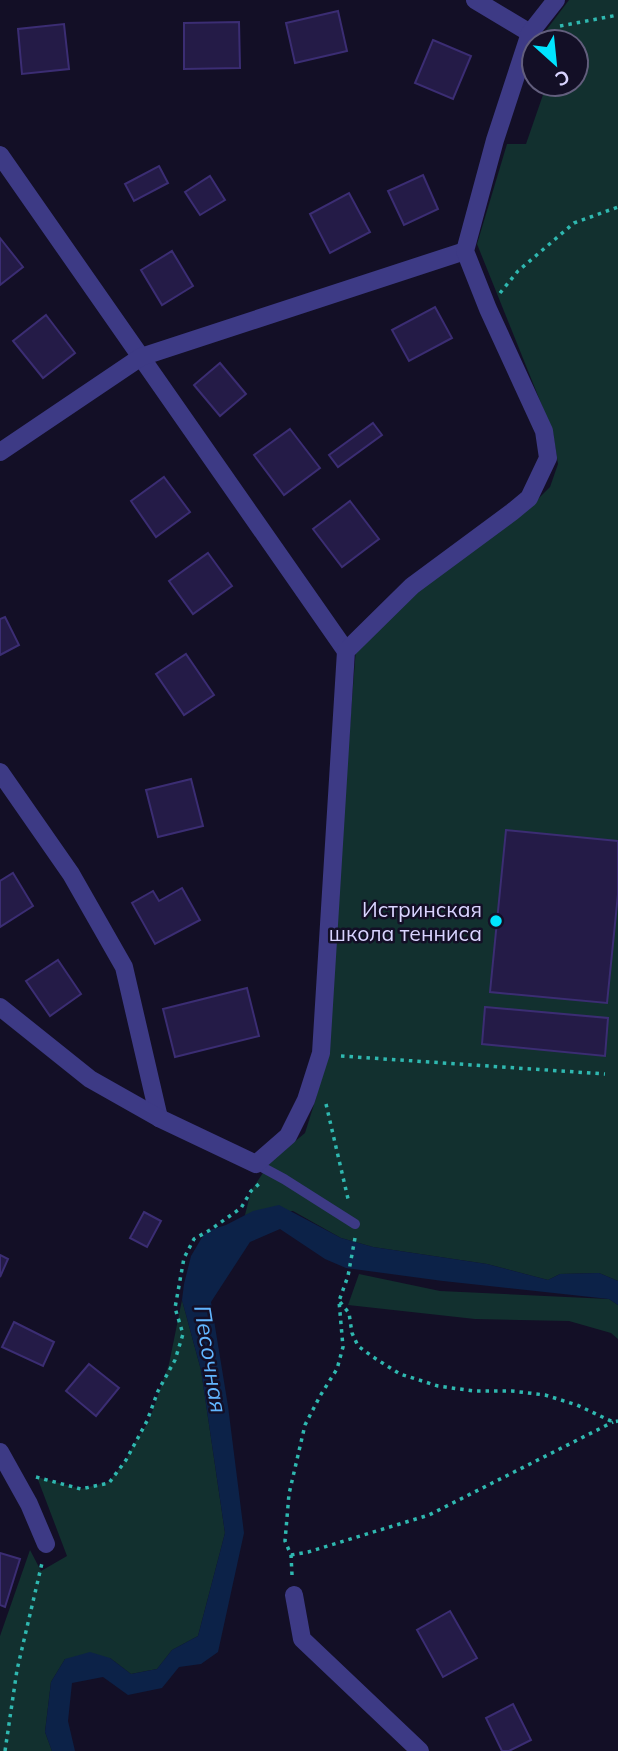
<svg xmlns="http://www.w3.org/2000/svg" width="618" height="1751" font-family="Mulish,sans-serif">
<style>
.green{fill:#12302f}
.water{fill:#0c2248}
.building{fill:#241b47;stroke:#3b2d73;stroke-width:2}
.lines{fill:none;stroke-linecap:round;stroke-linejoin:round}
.path{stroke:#2fb8b0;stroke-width:3.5;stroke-dasharray:3.5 5;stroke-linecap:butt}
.lane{stroke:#3d3a85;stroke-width:10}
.street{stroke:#3d3a85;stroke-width:18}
.poi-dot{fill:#00e5ff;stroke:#130f26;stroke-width:2.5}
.labels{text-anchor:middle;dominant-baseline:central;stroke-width:5;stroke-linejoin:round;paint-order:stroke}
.poi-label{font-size:21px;fill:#d9d4ff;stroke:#130f26;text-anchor:end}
.water-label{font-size:23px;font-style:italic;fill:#62b6ff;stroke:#130f26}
</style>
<rect width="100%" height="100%" fill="#130f26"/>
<g class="green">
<path d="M569 0H618V1281L599 1273 560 1274 548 1280 487 1264 373 1247 341 1238 293 1211 245 1215 251 1191 270 1162 305 1133 316 1098 325 1047 356 648 362 633 531 506 550 487 558 464 553 433 477 244 507 144H526L545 89 537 84H576V42H539L541 37Z"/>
<path d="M359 1274 440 1291 609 1299 618 1305V1339L611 1333 569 1321 475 1319 348 1305Z"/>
<path d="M182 1300 201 1370 225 1533 198 1636 172 1650 157 1669 131 1674 110 1658 65 1659 51 1682 45 1732 52 1751H0V1636L30 1550 41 1571 67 1556 37 1477 81 1489 109 1482 126 1460 134 1444 149 1421 169 1364Z"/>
</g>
<path class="water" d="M279 1205 341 1238 373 1247 487 1264 548 1280 560 1274 599 1273 618 1281V1305L609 1299 443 1281 346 1268 325 1259 280 1229 250 1242 211 1302 228 1406 244 1533 218 1652 201 1664 179 1667 162 1688 128 1695 103 1677 72 1683 68 1721 75 1751H52L45 1732 51 1682 65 1659 90 1652 110 1658 131 1674 157 1669 172 1650 198 1636 225 1533 201 1370 182 1300 184 1284 191 1256 204 1234 210 1230 226 1225 253 1211Z"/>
<g class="building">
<path d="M338 11 347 51 295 63 286 23Z"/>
<path d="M239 22 240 68 184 69V23Z"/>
<path d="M64 24 69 69 22 74 18 29Z"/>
<path d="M433 40 471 56 453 99 415 83Z"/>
<path d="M159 166 168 183 134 201 125 184Z"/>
<path d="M423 175 438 209 404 225 388 191Z"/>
<path d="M210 176 225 200 200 215 185 192Z"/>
<path d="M349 193 370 232 330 253 310 214Z"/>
<path d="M0 238 23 267 0 285Z"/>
<path d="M172 251 193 286 162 305 141 270Z"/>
<path d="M435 307 452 338 409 361 392 330Z"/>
<path d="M46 315 75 353 43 378 13 341Z"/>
<path d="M220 363 246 394 220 416 194 385Z"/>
<path d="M373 423 382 435 338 467 329 455Z"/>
<path d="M290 429 320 468 284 495 254 455Z"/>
<path d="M164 477 190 512 156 537 131 501Z"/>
<path d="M350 501 379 539 342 567 313 529Z"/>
<path d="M208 553 232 586 193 614 169 581Z"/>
<path d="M5 617 19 645 0 655V619Z"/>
<path d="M186 654 214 695 184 715 156 674Z"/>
<path d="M191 779 203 826 158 837 146 790Z"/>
<path d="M506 830 618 841V894L607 1003 490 992Z"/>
<path d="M13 873 33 906 0 927V881Z"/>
<path d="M182 888 200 920 155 944 132 903 153 891 159 901Z"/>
<path d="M58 960 81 994 50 1016 26 981Z"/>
<path d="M247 988 259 1036 175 1057 163 1009Z"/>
<path d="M485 1007 608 1018 605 1056 482 1044Z"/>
<path d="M144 1212 161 1221 147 1247 130 1238Z"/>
<path d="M0 1255 8 1259 0 1277Z"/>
<path d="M14 1322 54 1342 43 1366 2 1347Z"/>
<path d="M89 1364 119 1388 96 1416 66 1391Z"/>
<path d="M0 1553 20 1559 5 1607 0 1605Z"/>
<path d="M450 1611 477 1658 443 1677 417 1630Z"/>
<path d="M513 1704 531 1740 509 1751H502L486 1718Z"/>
</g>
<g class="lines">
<g class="path">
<path d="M560 26 618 15"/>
<path d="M500 293 518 271 574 223 618 207"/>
<path d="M341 1056 605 1074"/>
<path d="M326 1104 349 1203"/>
<path d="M340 1302 349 1313 352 1333 358 1346 373 1357 400 1374 438 1386 474 1391H512L545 1395 577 1405 613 1422 618 1421"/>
<path d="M36 1477 81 1489 109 1483 126 1460 147 1421 158 1391 175 1360 183 1334 175 1308 184 1258 194 1239 210 1230 241 1208 251 1191 260 1183"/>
<path d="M291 1555 308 1552 429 1515 613 1422"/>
<path d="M292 1575 291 1555 285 1541 289 1494 305 1425 320 1396 337 1369 343 1347 339 1301 348 1276 355 1238"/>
<path d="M5 1751 17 1670 42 1563"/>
</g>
<path class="lane" d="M256 1164 284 1179 355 1224"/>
<g class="street">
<path d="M475 0 530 33"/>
<path d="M0 155 346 651"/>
<path d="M0 452 141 357 465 251"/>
<path d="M0 772 71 874 124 967 159 1118"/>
<path d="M0 1007 90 1079 159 1118 256 1164 288 1136 306 1100 321 1053 346 651 412 586 512 512 529 498 548 458 544 431 488 309 465 251 495 140 530 33 556 0"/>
<path d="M0 1452 29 1504 46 1544"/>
<path d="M294 1595 302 1639 420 1751"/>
</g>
</g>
<circle class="poi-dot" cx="496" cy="921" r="7"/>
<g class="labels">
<g class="poi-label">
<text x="482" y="909">Истринская<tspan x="482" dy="24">школа тенниса</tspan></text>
</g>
<g class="water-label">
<text transform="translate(211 1359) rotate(81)">Песочная</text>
</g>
</g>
<g transform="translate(555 63) rotate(153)"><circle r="33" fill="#130f26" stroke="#625e7d" stroke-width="2"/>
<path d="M0-5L12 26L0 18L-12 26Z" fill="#00e5ff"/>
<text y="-10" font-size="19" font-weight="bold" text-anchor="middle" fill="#d9d4ff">С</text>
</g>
</svg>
